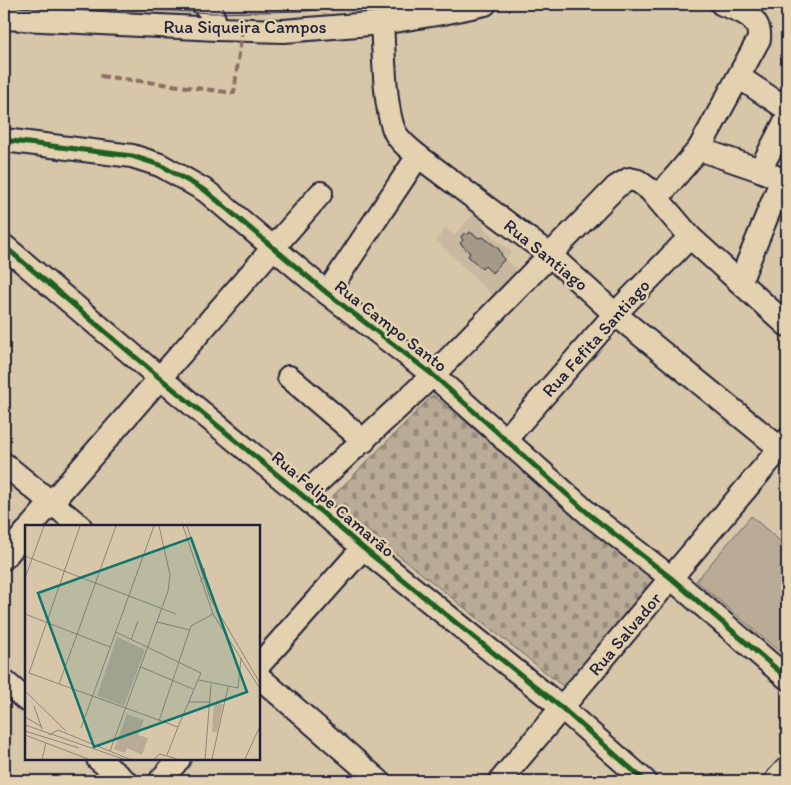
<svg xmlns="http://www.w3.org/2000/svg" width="791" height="785" font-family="Itim,sans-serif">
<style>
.built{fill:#c8b89f}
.grass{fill:#b9ab96;stroke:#6e6668}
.cemetery{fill:url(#cemetery-stones);stroke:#6e6668}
.building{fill:#a5998a;stroke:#22223b}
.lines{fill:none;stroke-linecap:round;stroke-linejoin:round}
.minor-casing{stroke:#22223b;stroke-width:26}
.major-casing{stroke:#22223b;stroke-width:31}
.minor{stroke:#e3d1af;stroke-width:22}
.major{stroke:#e3d1af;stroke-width:28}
.tram{stroke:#22223b;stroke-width:1}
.quiet{stroke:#8d6e63;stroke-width:4;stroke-dasharray:8 4;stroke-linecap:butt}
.cycleway-casing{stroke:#e3d1af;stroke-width:8}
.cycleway{stroke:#1b5e20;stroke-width:5}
.labels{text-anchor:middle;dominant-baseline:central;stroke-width:5;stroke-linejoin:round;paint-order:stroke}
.street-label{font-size:18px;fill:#22223b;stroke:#e3d1af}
.inset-road{fill:none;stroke:#8f847c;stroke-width:1}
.view{fill:#0f766e;fill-opacity:0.15;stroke:#0f766e;stroke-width:2.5}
.inset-edge{fill:none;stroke:#22223b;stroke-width:2.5}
</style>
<defs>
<pattern id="cemetery-stones" width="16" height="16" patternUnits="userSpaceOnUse" patternTransform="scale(1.25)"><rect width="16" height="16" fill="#b9ab96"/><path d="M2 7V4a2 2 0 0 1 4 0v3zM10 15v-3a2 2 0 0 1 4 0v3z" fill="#968b7c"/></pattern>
</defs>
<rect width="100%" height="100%" fill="#d7c6a8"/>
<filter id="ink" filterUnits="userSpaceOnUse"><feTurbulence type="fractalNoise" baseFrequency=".02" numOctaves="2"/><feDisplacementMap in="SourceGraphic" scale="10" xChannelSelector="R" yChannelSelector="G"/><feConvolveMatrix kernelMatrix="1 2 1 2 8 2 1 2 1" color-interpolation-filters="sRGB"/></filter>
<g filter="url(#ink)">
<g class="built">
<path d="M4 4H191L190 24 4 13Z"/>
<path d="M473 214 483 223 487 232 512 252 506 259 525 276 499 302 436 240 446 228 454 236Z"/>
</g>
<path class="grass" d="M751 516 787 547V658L696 581Z"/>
<path class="cemetery" d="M433 395 656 580 564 687 329 500Z"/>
<path class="building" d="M470 232 479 238 483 237 499 249 504 260 492 273 485 266 482 269 468 256 470 253 460 243 463 240 461 237 462 235 465 233 467 235Z"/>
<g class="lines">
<g class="minor-casing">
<g id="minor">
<path d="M203 4 212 13 217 29"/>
<path d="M4 18 217 29 284 31 382 23 443 13 485 4"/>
<path d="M382 23C384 50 384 113 396 134 401 143 410 149 418 156L550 255 615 314 781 449"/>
<path d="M739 77 787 109"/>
<path d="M4 140 132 156 160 165 206 191 327 293 433 375 590 515 671 578 787 678"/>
<path d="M699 149 760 170 787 182"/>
<path d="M760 170 787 118"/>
<path d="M658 197 699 149 759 39C761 16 740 11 722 4"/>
<path d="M4 246 160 378 303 496 363 548 562 708 645 781"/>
<path d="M740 282 782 179"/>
<path d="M327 293 418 156"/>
<path d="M289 377 364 441"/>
<path d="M505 440 615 314 690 237"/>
<path d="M4 464 80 526"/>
<path d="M303 496 433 375 616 187 629 179 638 181 650 190 690 237 787 325"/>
<path d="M31 526 321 193"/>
<path d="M4 558 26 532"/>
<path d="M259 665 363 548"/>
<path d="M259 677 379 781"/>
<path d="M4 681 26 700"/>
<path d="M98 759 125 781"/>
<path d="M160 781 179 759"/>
<path d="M500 781 787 440"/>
</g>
</g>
<g class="major-casing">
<path id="major" d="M779 781 787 772"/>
</g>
<use href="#minor" class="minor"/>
<use href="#major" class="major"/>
<path class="tram" d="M65 4 212 13 305 11 370 4"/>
<path class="quiet" d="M100 76 234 93 242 30"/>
<g class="cycleway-casing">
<g id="cycleway">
<path d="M4 140 132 156 160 165 206 191 327 293 433 375 590 515 671 578 787 678"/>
<path d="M4 246 160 378 303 496 363 548 562 708 645 781"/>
</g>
</g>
<use href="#cycleway" class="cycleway"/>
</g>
</g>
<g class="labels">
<g class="street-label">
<text x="245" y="27">Rua Siqueira Campos</text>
<text transform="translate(546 255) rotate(39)">Rua Santiago</text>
<text transform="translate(391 326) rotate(38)">Rua Campo Santo</text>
<text transform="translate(596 338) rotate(-48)">Rua Fefita Santiago</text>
<text transform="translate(333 504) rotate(40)">Rua Felipe Camarão</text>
<text transform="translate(625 634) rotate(-50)">Rua Salvador</text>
</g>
</g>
<g transform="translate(25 525)">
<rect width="235" height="235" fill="#d7c6a8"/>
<path d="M102 189 119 195 113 210 123 213 117 230 102 223 100 228 89 224Z" fill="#b9ab96"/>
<path d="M92 112 120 125 99 181 72 171Z" fill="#b9ab96"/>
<path d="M189 178 198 179 192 207H187Z" fill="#b9ab96"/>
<path class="inset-road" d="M55 1 4 148 153 202M158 1 188 89 235 164M162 1 185 73 235 158M0 31 151 89M0 53 19 1M175 57 180 50 179 43M0 89 85 122M132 97 165 105M91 107 176 148 153 202M106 115 113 96M116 142 168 164M174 155 213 163 216 133M34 159 91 1M0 166 41 206M163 177H186M9 181 17 204M0 192 17 202M134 196 166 101 188 89M0 200 98 234M56 203 129 1M0 206 54 223M0 210 63 234M24 210 33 205 104 234M85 226 143 66 145 50 134 1M142 230 153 202M17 234 21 218M129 234 135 229 152 234M180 234 186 159M187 234 203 162M220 234 235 201"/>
<path class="view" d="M166 13 222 167 69 222 13 68Z"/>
<rect width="235" height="235" class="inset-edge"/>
</g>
<rect width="791" height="785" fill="none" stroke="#e3d1af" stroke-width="20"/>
<rect x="10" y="10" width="771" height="765" fill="none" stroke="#22223b" stroke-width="2" filter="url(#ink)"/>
</svg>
